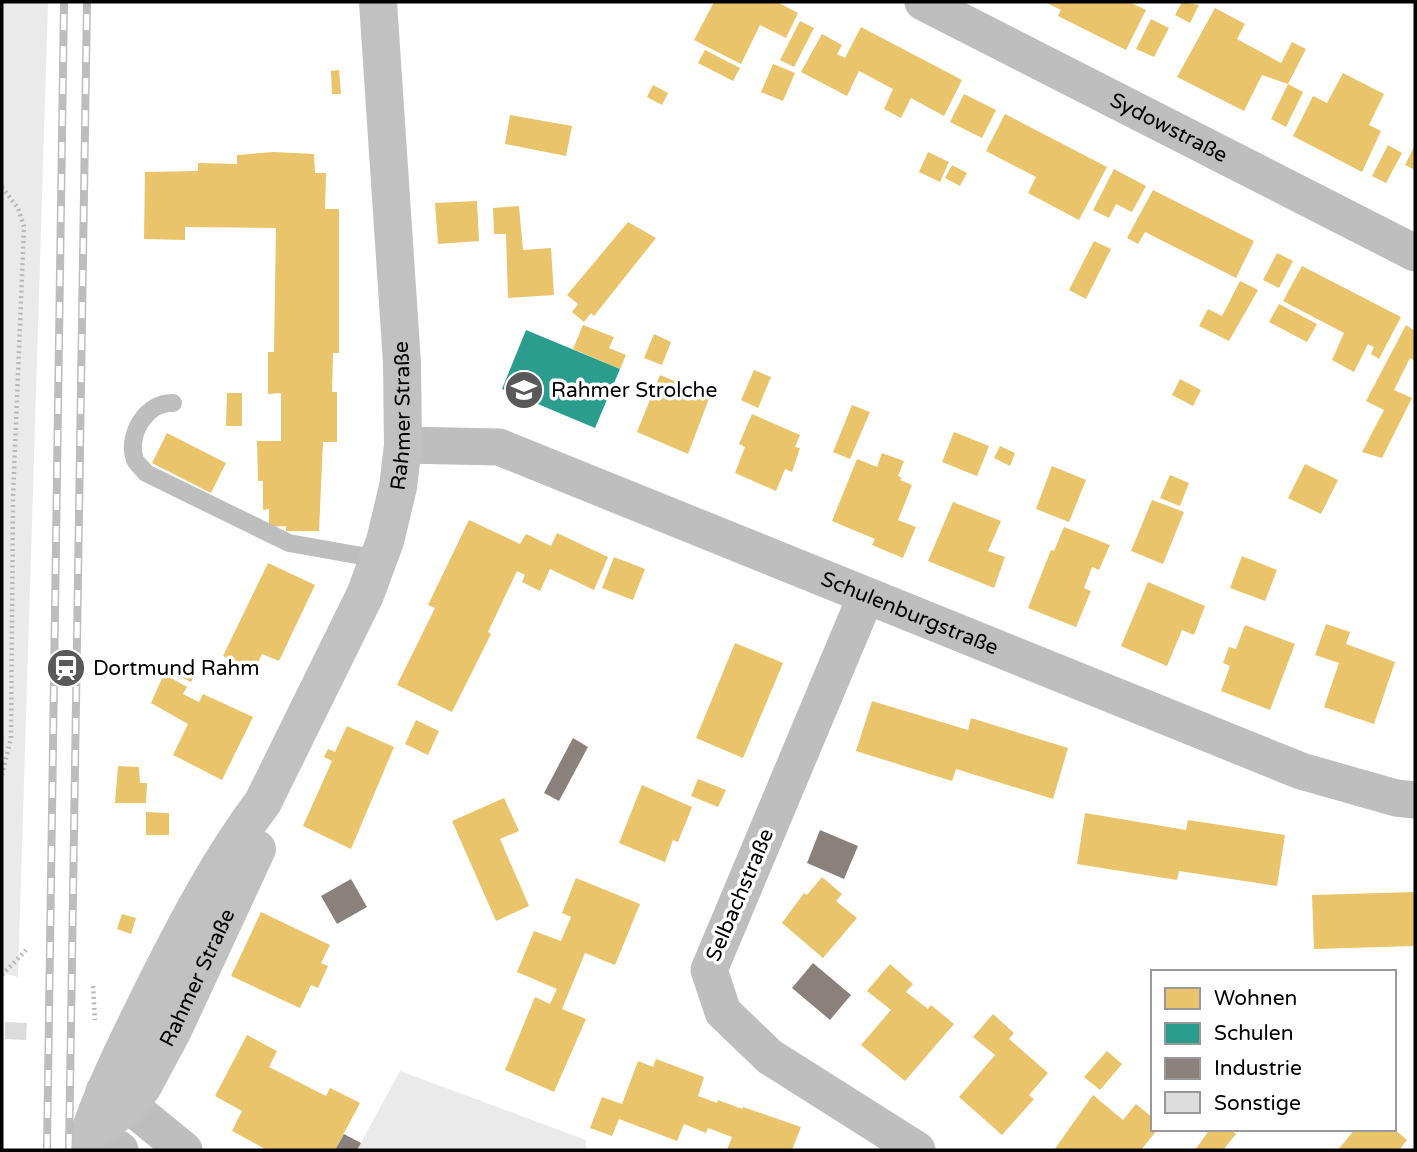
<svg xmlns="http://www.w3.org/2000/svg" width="1417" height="1152" font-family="'Varela Round',sans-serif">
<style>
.green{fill:#eaeaea}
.homes{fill:#e9c46a}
.schools{fill:#2a9d8f}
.industry{fill:#8a817c}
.building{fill:#dcdcdc}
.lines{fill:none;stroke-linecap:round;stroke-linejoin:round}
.path{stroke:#b8b8b8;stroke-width:4.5;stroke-dasharray:2 3.5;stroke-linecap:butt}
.service{stroke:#bebebe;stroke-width:18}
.minor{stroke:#bebebe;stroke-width:37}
.secondary{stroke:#c1c1c1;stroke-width:38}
.rail-casing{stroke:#bdbdbd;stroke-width:8}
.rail{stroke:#fff;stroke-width:5;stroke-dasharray:16;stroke-linecap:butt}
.labels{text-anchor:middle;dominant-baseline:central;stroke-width:7;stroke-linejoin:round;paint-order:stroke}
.street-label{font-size:21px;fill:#000;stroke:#fff}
.poi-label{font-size:21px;fill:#000;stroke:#fff;text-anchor:start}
</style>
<rect width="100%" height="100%" fill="#fff"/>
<g class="green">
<path d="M2 2H48L18 977 2 973Z"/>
<path d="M400 1071 586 1140V1150H357Z"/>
</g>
<g class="homes">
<path d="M714 2H777L798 13 786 38 760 25 741 64 694 40Z"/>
<path d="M1045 2H1129L1146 10 1126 50 1058 16 1061 10Z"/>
<path d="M1182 2 1199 5 1190 23 1175 15Z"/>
<path d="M1215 8 1245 24 1237 39 1281 63 1292 42 1306 49 1288 84 1262 75 1244 111 1177 77Z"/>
<path d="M1151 19 1169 28 1154 57 1136 49Z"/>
<path d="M800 21 814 28 794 67 780 60Z"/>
<path d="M861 27 962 80 944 116 911 98 901 118 884 109 893 89 859 71 847 96 801 72 822 34 842 45 837 54 845 58Z"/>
<path d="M705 50 740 68 733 81 698 63Z"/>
<path d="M773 64 795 73 783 101 761 92Z"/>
<path d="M339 70 341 94H332L331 71Z"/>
<path d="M1343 73 1384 94 1369 125 1381 131 1362 172 1293 136 1313 96 1327 103Z"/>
<path d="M1288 84 1303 92 1286 127 1271 119Z"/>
<path d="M653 85 668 93 662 105 647 97Z"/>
<path d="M964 94 996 110 982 138 950 122Z"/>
<path d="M1005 114 1107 167 1079 220 1028 193 1036 177 986 151Z"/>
<path d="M510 115 572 126 566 156 505 144Z"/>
<path d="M1388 145 1402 153 1386 183 1372 176Z"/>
<path d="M1415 145V170L1405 165Z"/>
<path d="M274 152 314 154 315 173H326L325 209H339V353H333L332 392H337V442H323L319 531H286V526L269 527V509L263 510V481H258L257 441H281V393L268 394V352H274L276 228 185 227V240L144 239 145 172 198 171V163L237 164V155Z"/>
<path d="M928 152 949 162 940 182 919 172Z"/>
<path d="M952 165 967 173 960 186 945 178Z"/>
<path d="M1114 169 1146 186 1132 212 1116 204 1109 218 1093 210Z"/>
<path d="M1153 190 1254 241 1236 278 1145 232 1138 244 1127 238Z"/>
<path d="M477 201 479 241 438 244 435 203Z"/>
<path d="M519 206 523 250 551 248 554 295 508 298 506 234H494L493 208Z"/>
<path d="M628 222 656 238 594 316 591 313 584 322 572 312 578 304 567 295Z"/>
<path d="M1094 241 1111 249 1086 299 1069 290Z"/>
<path d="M1277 253 1293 261 1279 288 1263 280Z"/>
<path d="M1302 266 1401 317 1379 359 1371 354 1374 347 1368 344 1354 372 1332 360 1344 333 1283 301Z"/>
<path d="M1240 281 1258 290 1229 341 1199 326 1208 309 1222 316Z"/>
<path d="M1279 304 1317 324 1307 342 1269 322Z"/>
<path d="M583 325 614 337 609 348 626 355 620 369 573 349Z"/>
<path d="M1406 325 1415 331V361L1410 358 1394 390 1412 398 1382 458 1362 452 1384 410 1366 401Z"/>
<path d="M654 334 671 342 662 365 644 358Z"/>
<path d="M754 370 771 377 758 408 741 400Z"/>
<path d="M660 375 710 396 688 454 637 432Z"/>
<path d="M1180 379 1201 390 1193 406 1172 395Z"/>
<path d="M227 393H242V426H226Z"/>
<path d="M852 405 870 412 850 459 833 452Z"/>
<path d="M752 414 800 435 795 447 800 448 792 472 785 469 776 491 735 473 745 447 739 444Z"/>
<path d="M954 432 989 446 977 476 942 462Z"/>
<path d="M167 433 226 463 211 493 152 463Z"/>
<path d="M1000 446 1015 453 1010 466 994 458Z"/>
<path d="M882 453 904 461 898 476 902 478 900 480 912 485 898 520 916 527 903 558 872 545 875 539 832 521 857 459 877 467Z"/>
<path d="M1305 464 1338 480 1321 514 1288 498Z"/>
<path d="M1052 466 1086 480 1069 522 1036 509Z"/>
<path d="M1170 475 1189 483 1180 506 1160 498Z"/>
<path d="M1152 500 1184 512 1163 564 1131 551Z"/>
<path d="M953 502 1001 521 988 551 1005 557 994 588 928 561Z"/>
<path d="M469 520 520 544 526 534 551 546 557 533 608 557 594 590 550 569 540 591 522 582 525 575 517 571 488 632 491 634 452 712 397 685 435 608 428 605Z"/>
<path d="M1064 527 1110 545 1099 570 1092 567 1084 588 1091 591 1076 627 1028 608 1051 550 1054 551Z"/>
<path d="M1242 556 1277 570 1265 601 1230 588Z"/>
<path d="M614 557 645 569 633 600 602 588Z"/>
<path d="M268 563 315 585 279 661 262 654 254 670 223 656Z"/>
<path d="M1148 582 1205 606 1194 635 1182 630 1167 666 1121 646Z"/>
<path d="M1326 624 1350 632 1346 644 1395 662 1374 724 1324 707 1339 663 1315 655Z"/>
<path d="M1245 625 1295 644 1270 710 1221 691 1230 666 1223 663 1229 647 1236 649Z"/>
<path d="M735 643 783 663 743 758 696 738Z"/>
<path d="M178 661 197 671 191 682 172 673Z"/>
<path d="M164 674 187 687 183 694 199 702 203 694 253 717 222 780 173 755 188 724 151 703Z"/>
<path d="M872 701 968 730 971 718 1068 748 1053 799 956 769 952 781 856 751Z"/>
<path d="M416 720 439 731 428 755 405 744Z"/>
<path d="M347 726 394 747 351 849 303 826 332 761 324 757 328 749 335 752Z"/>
<path d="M118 766 139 767 140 783H147L146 803H115Z"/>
<path d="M698 779 726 790 718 807 691 796Z"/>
<path d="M642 785 692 807 678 842 673 840 665 862 619 843Z"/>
<path d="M504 798 519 831 500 839 529 906 496 921 452 821Z"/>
<path d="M146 812 169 813V835H146Z"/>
<path d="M1085 813 1186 830 1188 820 1285 835 1277 886 1179 871 1177 880 1077 864Z"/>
<path d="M822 877 842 894 836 901 857 918 823 958 782 923 804 893 807 895Z"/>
<path d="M576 878 640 904 615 965 585 953 562 1009 586 1019 554 1092 505 1070 535 997 550 1004 557 989 517 972 534 931 561 941 571 917 562 913Z"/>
<path d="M1415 892V946L1314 949 1312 895Z"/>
<path d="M261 912 330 945 321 963 328 966 318 988 311 985 300 1008 231 976Z"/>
<path d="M122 914 136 918 131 934 117 929Z"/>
<path d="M890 964 913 984 906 992 928 1009 931 1005 954 1024 905 1081 861 1045 891 1010 867 991Z"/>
<path d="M993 1014 1014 1033 1009 1039 1048 1073 1029 1095 1034 1099 1002 1135 959 1097 995 1055 973 1037Z"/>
<path d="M247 1035 277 1051 269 1067 326 1096 330 1088 360 1103 335 1150H267L232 1131 242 1111 215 1096Z"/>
<path d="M1107 1051 1122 1064 1100 1090 1084 1077Z"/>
<path d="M656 1059 704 1077 698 1096 717 1103 718 1100 742 1109 743 1107 801 1127 792 1150H727L732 1137 708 1128 706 1133 684 1124 677 1141 619 1119 612 1136 590 1128 602 1097 622 1104 638 1061 653 1067Z"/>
<path d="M1093 1095 1123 1120 1136 1104 1153 1118V1129H1158L1141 1150H1054Z"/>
<path d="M1210 1129H1230L1236 1134 1223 1150H1195Z"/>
<path d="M1355 1129H1394L1407 1140 1399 1150H1338Z"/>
</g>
<path class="schools" d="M526 330 620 369 595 428 502 389Z"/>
<g class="industry">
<path d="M573 738 588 747 559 801 544 793Z"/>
<path d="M820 830 858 846 844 879 807 863Z"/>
<path d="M351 879 367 907 337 924 321 896Z"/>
<path d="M813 963 851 995 830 1020 792 988Z"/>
<path d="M344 1134 361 1143 357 1150H335Z"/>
</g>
<path class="building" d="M5 1022 27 1023 26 1040 5 1039Z"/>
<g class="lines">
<g class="path">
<path d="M2 187 18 208 24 227 13 497 11 738 2 775"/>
<path d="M2 975 26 950"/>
<path d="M93 986 95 1020"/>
</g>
<path class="service" d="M173 403C147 402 126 434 135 460 137 464 143 469 146 473L289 543 379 559"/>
<g class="minor">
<path id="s1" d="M923 2 1415 253"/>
<path id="s2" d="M403 445 499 447 1301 771 1396 798 1415 800"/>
<path d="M866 596 709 970 723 1012 770 1057 917 1150"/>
<path d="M104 1091 129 1105 184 1150"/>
<path d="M90 1131 120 1150"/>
</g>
<g class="secondary">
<path id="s3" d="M90 1131C107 1082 130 1037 153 990 185 926 220 859 263 802L365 595 385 541 398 487 403 445 402 363 378 2"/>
<path id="s4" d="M84 1137 129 1105 143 1086 173 1030 257 849"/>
</g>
<g class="rail-casing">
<g id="rail">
<path d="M47 1150 64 2"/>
<path d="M69 1150 87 2"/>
</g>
</g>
<use href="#rail" class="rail"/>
</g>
<defs>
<g id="school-disc" transform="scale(2.0125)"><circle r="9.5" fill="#595959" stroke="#fff"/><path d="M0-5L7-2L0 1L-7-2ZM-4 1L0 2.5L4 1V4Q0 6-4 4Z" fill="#fff"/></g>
<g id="station-disc" transform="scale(2.0125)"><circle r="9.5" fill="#595959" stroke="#fff"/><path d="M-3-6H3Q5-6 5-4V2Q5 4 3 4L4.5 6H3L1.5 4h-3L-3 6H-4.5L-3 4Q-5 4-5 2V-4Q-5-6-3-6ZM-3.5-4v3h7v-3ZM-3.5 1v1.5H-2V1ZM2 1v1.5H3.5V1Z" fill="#fff"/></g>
</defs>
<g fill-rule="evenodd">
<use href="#school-disc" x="524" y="390"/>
<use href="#station-disc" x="66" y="668"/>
</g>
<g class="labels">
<g class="street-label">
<text stroke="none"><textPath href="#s1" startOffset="276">Sydowstraße</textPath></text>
<text stroke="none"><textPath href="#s3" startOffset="788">Rahmer Straße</textPath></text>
<text stroke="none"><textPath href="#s2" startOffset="539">Schulenburgstraße</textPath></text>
<text transform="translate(740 895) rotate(-67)">Selbachstraße</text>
<text stroke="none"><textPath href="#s4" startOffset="200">Rahmer Straße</textPath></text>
</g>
<g class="poi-label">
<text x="551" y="390">Rahmer Strolche</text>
<text x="93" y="668">Dortmund Rahm</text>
</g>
</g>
<rect width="1417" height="1152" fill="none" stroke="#000000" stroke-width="7"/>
<rect x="1151" y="970" width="245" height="161" fill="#ffffff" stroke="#999999" stroke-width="2"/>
<rect x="1165" y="988" width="35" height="21" fill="#e9c46a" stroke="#999999" stroke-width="2"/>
<text x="1214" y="1005" font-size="21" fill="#000000">Wohnen</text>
<rect x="1165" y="1023" width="35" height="21" fill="#2a9d8f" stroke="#999999" stroke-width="2"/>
<text x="1214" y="1040" font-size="21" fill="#000000">Schulen</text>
<rect x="1165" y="1058" width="35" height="21" fill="#8a817c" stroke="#999999" stroke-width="2"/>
<text x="1214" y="1075" font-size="21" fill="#000000">Industrie</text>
<rect x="1165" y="1092" width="35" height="21" fill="#dcdcdc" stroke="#999999" stroke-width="2"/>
<text x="1214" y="1110" font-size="21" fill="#000000">Sonstige</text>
</svg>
